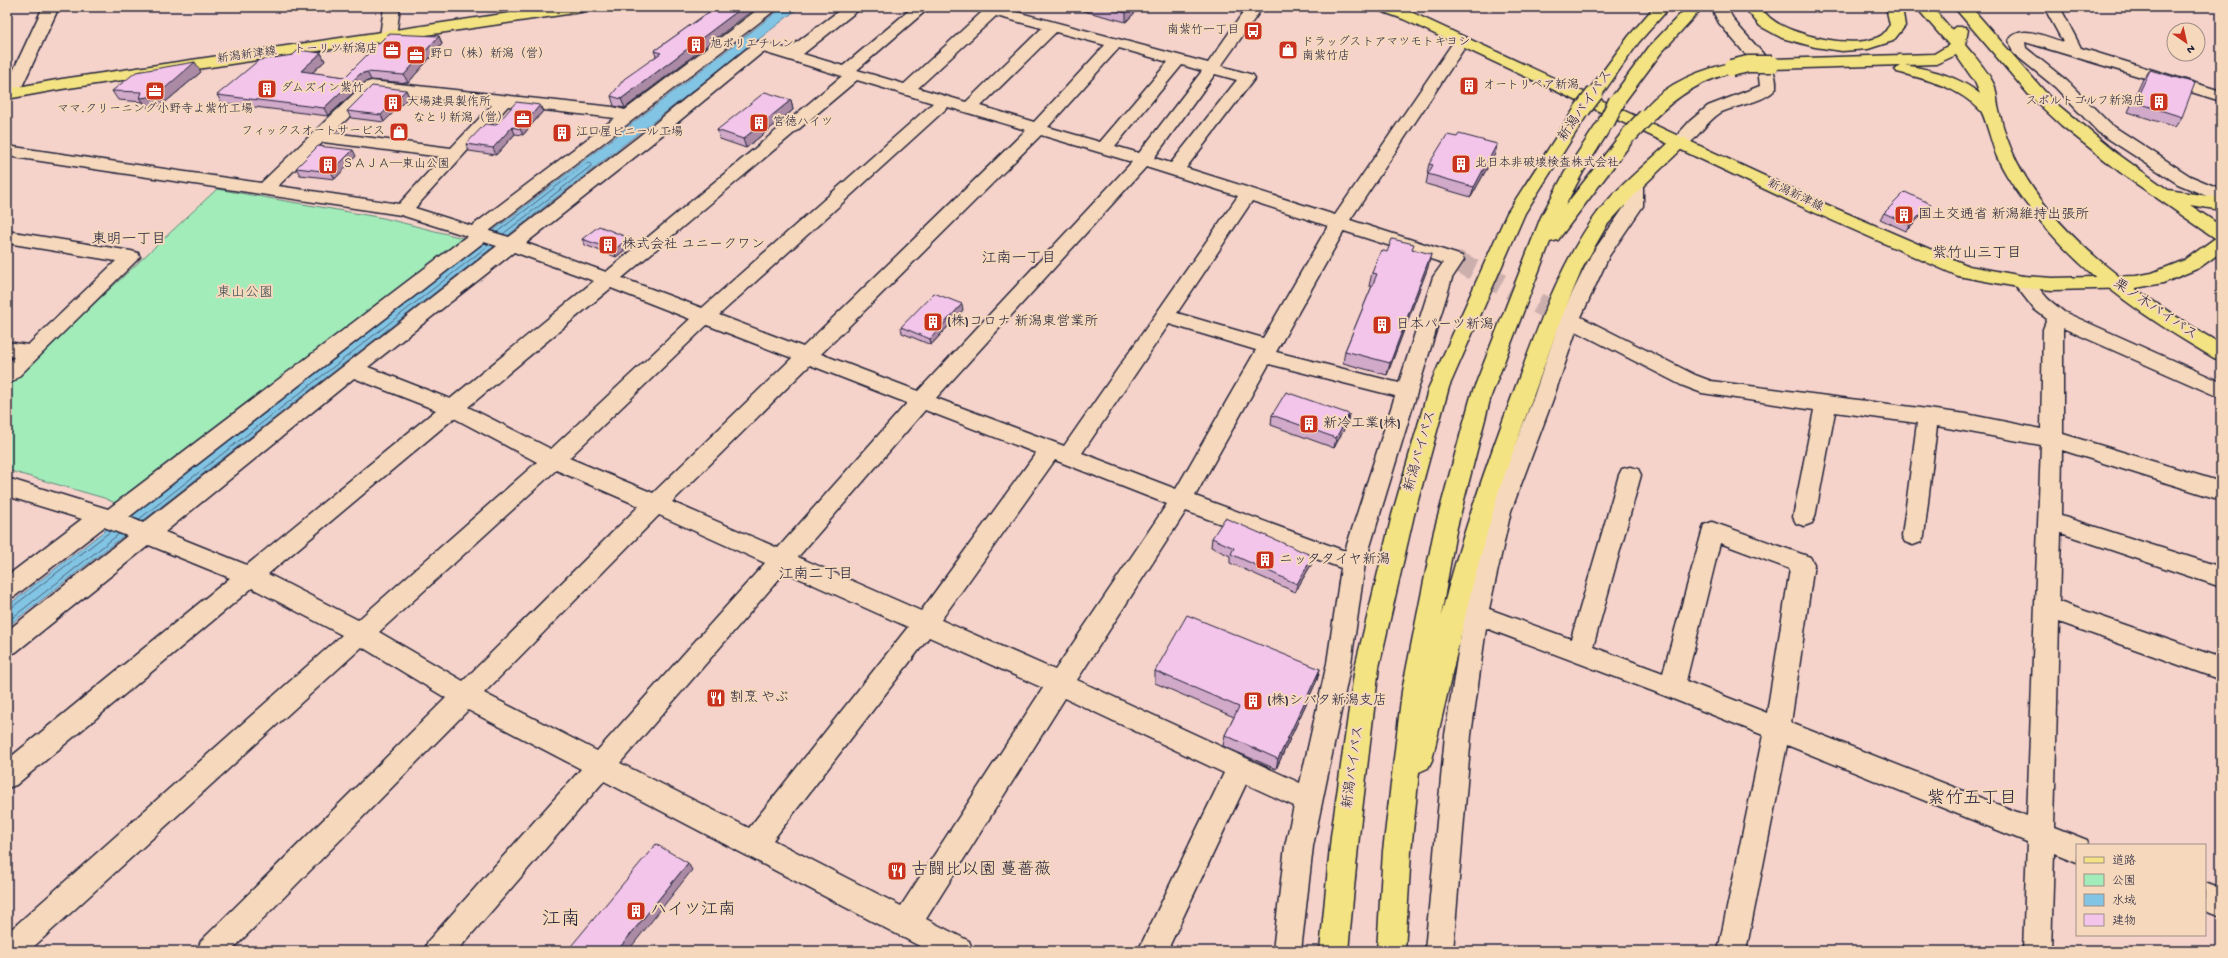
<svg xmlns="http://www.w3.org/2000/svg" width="2228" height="958" font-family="'Gochi Hand','Klee One',sans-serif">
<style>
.green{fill:#a2ecba;stroke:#62877a}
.water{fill:#82c4e3;stroke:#5c83a0}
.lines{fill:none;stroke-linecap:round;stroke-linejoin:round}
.shore{stroke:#48637e;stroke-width:1}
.minor-tunnel{stroke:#cbafad;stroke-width:21;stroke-dasharray:21 10;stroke-linecap:butt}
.minor-casing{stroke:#22223b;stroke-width:3}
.major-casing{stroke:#22223b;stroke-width:3}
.highway-casing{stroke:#22223b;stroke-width:3}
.minor{fill:#f6d8bc;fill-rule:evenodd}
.major{fill:#f4e382;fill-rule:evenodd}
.highway{fill:#f4e382;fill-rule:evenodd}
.highway-bridge-casing{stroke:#22223b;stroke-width:19;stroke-linecap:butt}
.highway-bridge{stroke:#f4e382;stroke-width:16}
.wall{fill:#d1a9c9;stroke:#22223b}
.shaded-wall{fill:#aa8aa4;stroke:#22223b}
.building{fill:#f3c5ea;stroke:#22223b}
.labels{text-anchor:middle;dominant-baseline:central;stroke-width:4;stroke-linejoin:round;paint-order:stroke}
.far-poi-label{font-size:12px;fill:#22223b;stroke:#f6d8bc;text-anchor:start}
.far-street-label{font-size:12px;fill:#22223b;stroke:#f6d8bc}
.street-label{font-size:14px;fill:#22223b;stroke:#f6d8bc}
.poi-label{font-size:14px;fill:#22223b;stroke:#f6d8bc;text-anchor:start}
.park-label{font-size:14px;fill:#3c4a54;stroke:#f6d8bc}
.neighbourhood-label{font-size:15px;fill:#22223b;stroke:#f6d8bc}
.near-poi-label{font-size:17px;fill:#22223b;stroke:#f6d8bc;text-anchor:start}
.near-neighbourhood-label{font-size:18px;fill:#22223b;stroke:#f6d8bc}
.near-quarter-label{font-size:19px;fill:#22223b;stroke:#f6d8bc}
</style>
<rect width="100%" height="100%" fill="#f5d2ca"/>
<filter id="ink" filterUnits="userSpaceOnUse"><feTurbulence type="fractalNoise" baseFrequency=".025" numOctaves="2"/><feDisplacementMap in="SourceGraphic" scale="8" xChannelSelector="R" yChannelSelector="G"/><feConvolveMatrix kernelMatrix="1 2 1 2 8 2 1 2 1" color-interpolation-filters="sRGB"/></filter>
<g filter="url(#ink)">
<path class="green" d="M217 189 383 218 471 240 122 506 104 498 7 470V385Z"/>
<path class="water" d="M783 7H800L7 627V606Z"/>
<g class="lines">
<g class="shore">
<path d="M497 232 588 162 591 163V166L503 234"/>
<path d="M138 520 489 245"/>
<path d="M7 609 11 608 111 531"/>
<path d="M7 622 119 534"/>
</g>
<path class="minor-tunnel" d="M1455 260 1564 317"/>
<g class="minor-casing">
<g id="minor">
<path d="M43 7H59L19 93 17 96 7 97V84Z"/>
<path d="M384 7H400L396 36 393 39H383L380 36Z"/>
<path d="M761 7H779L489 231 509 237 638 137 754 43 760 41 788 49 844 7H862L803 54 843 66 913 7H930L857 70 904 84 982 12 976 10 973 7H998L1208 63 1247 7H1263L1221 66 1253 75 1255 78 1186 168 1335 215 1456 38H1466L1469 41 1350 220 1462 256 1464 260 1452 278 1365 563 1351 663 1313 846 1301 951H1273L1285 846 1294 806 1246 784 1167 951H1138L1224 773 1065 698 926 919 969 941 973 951H929L604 781 457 951H424L428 941 581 769 468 710 231 951H197L201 941 446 698 362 647 29 951H7V933L342 635 252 588 16 785 7 788V760L230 578 149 545 16 652 7 655V631L127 536 104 527 15 596 7 599V576L82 519 7 496V478L108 509 467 236 401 215 7 156V146L261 183 365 83 371 81 613 107 625 110ZM996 16 1042 28 966 102 918 88ZM1056 32 1105 45 1034 122 981 106ZM1119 48 1168 62 1100 142 1048 127ZM763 52 842 76 606 272 526 243 650 145ZM1182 65 1202 71 1139 153 1115 146ZM1215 74 1237 80 1171 163 1154 158ZM857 80 933 103 702 308 622 278ZM375 91 492 105 451 148 333 133ZM508 106 615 118 472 226 415 208ZM948 107 1026 130 803 347 719 315ZM1041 135 1132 162 918 391 821 354ZM323 142 442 157 399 204 278 186ZM1146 167 1238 196 1064 446 936 398ZM1252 201 1328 226 1263 338 1177 313ZM1344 231 1443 263 1433 277 1399 383 1276 352ZM484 242 497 246 143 523 129 517ZM514 252 594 281 450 399 368 367ZM611 288 690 319 551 449 468 407ZM1169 324 1256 350 1176 489 1082 453ZM707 325 792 358 653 493 569 458ZM1269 364 1395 396 1345 551 1195 496ZM810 365 907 403 778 548 672 502ZM354 378 436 410 247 565 165 532ZM925 410 1036 453 921 611 798 557ZM454 418 537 462 358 620 268 574ZM1055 460 1167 504 1055 670 941 620ZM556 470 639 506 463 681 379 632ZM1186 511 1341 568 1327 663 1300 783 1077 680ZM659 515 765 563 597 751 484 693ZM785 572 908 627 749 828 620 763ZM929 637 1043 688 901 906 773 840Z"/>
<path d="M1711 7H1727C1738 36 1779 56 1776 88 1767 102 1735 105 1720 113 1706 122 1697 139 1686 146 1682 148 1678 147 1674 146L1671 142 1690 121 1708 106 1760 86 1758 69 1719 23Z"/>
<path d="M2044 7H2060L2081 48 2221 91V101L2025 42 2026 48 2067 81 2110 124 2190 176 2221 189V202L2178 184 2098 132 2055 87 2013 53 2009 40C2021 23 2048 38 2063 42Z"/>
<path d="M1634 180 1640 181 1643 185V206L1609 256 1581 317 1695 375 1711 381 1966 414 2041 429 2043 329 2047 319 2034 309 2013 282 2016 278 2023 276 2030 278 2048 299 2064 312 2221 382V398L2063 328V434L2221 482V500L2062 450 2061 516 2221 567V587L2061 533 2059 602 2221 658V680L2059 622 2054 827 2087 840 2089 845H2077V862L2054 853 2051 951H2023L2027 842 1787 745 1746 951H1718L1763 735 1663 695 1486 628 1471 735 1453 951H1425L1445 735 1464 614 1489 511 1533 399 1559 323 1554 317 1557 312 1564 310 1591 255 1625 206V185L1628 181ZM1576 331 1681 385 1702 393 1814 410 1793 517 1796 523 1804 526 1812 523 1815 517 1835 412 1917 423 1902 536 1905 542 1913 545 1921 542 1924 536 1937 426 2041 445 2027 816 1791 723 1814 564 1810 557 1712 522 1704 525 1663 673 1593 647 1641 475 1638 469 1630 467 1622 469 1619 475 1571 639 1489 609 1511 511 1553 399ZM1720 543 1790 569 1767 713 1686 681Z"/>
<path d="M7 231 131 251 138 253 140 257 14 381 7 383V364L14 357 7 356V342L28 345 116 261 7 243Z"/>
<path d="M2205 883 2221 889V917L2205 911Z"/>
</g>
</g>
<g class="major-casing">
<g id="major">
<path d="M551 7H589L586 10 581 12 62 89 7 99V89L62 79Z"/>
<path d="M1375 7H1397L1413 13 1823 203 1969 266 2023 276 2053 278 2136 276 2152 273 2185 260 2214 239 2221 237V252L2199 268 2163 283 2136 288 2053 290 2023 288 1958 276 1811 211 1403 19 1378 10Z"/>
</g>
</g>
<g class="highway-casing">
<g id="highway">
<path d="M1654 7H1670L1639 42 1601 96H1589L1587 93 1589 90 1629 36Z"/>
<path d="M1687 7H1703L1661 53 1623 104H1611L1609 101 1649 47Z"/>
<path d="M1744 7H1760C1763 11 1767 15 1770 18 1791 36 1858 51 1882 35 1885 33 1887 28 1890 25L1886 7H1902L1905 26 1893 41 1868 49 1842 51 1815 47 1782 38 1760 26Z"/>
<path d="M1916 7H1932L1952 30 1955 27H1965L1968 30 1965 45C1975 57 1989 72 1995 87 1997 95 1997 103 1999 111 2003 129 2009 146 2017 162 2058 241 2146 300 2221 344V360L2214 358C2153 322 2093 283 2047 229 2028 207 2009 183 1997 157 1993 148 1985 116 1981 111 1958 87 1929 80 1897 72L1895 69 1901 65 1772 69 1766 67 1764 64 1766 61 1772 59 1934 54 1949 45ZM1956 55 1975 82 1980 94C1958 76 1932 70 1905 65L1936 64Z"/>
<path d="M1954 7H1971L2052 100 2115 152 2168 190 2221 198V210L2190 205 2221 226V240L2215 238 2125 176 2061 125 2029 95Z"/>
<path d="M1731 63 1737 65 1739 68 1737 71C1702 80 1677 95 1652 121H1640L1638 117C1659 86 1696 71 1731 63Z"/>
<path d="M1582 105 1588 106 1590 110 1525 213 1449 387 1414 515 1379 667 1359 836 1348 951H1320L1331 836 1355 667 1392 515 1429 387 1507 213 1576 106Z"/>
<path d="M1606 118 1612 119 1614 123 1583 172 1565 206 1624 130H1636L1638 134 1558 240 1550 242 1491 396 1456 531 1441 616C1461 536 1488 460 1517 383 1538 328 1558 268 1593 219 1614 189 1647 164 1674 138H1686L1689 142 1640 189 1607 225 1583 267 1561 319 1498 493 1471 591 1432 760 1428 768 1419 772 1411 851 1405 951H1377L1383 851 1402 691 1434 531 1471 396 1541 217 1565 172 1600 119Z"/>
</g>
</g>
<use href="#minor" class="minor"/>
<use href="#major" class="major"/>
<use href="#highway" class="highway"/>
<g class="highway-bridge-casing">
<g id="highway-bridge">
<path d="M1731 68 1748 64H1772"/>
<path d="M1582 110 1595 93"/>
<path d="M1606 123 1617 101"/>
<path d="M1630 134 1646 117"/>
</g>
</g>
<use href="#highway-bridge" class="highway-bridge"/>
</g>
<g class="wall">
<path d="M716 7 625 108 614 106 611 96 656 56 654 51Z"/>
<path d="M1080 7H1139V8L1126 22 1080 10Z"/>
<path d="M439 36 442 44 408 83 371 80 365 82 328 116 222 103 217 95 321 53 325 61 312 73 345 77Z"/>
<path d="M2150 70 2182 117 2175 127 2128 112 2143 79Z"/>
<path d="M201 72 162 105 147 107 143 102 118 100 112 91Z"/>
<path d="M406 90 409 97 384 122 351 118 347 111Z"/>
<path d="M791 100 793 110 746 148 720 139 717 130Z"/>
<path d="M540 105 543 111 523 135 515 134 496 155 469 151 466 144 496 125Z"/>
<path d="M1457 137 1497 144 1495 154 1471 197 1426 184 1428 174 1427 173 1429 164Z"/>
<path d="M356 156 335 179 300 175 296 168Z"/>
<path d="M1927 210 1906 231 1880 219 1884 213Z"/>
<path d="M582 239 632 244 616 257 585 245Z"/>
<path d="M1413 249 1428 267 1387 375 1343 363 1345 351 1372 286H1369L1372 273 1387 252Z"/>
<path d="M963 310 931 345 902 333 901 327Z"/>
<path d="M1349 414 1347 424 1334 448 1271 425 1272 415Z"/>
<path d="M1212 538 1313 556 1311 565 1295 592 1230 563V556L1211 547Z"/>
<path d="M1320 669 1317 680 1276 769 1223 746 1225 735 1234 717 1155 683V671Z"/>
</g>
<g class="shaded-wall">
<path d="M743 7H757L625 108 621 99Z"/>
<path d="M1131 7H1139V8L1126 22V13Z"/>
<path d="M439 36 442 44 408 83 404 75Z"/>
<path d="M321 53 325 61 305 79 301 71Z"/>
<path d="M195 62 201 72 162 105 147 107 140 98Z"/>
<path d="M367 72 371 80 365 82 328 116 324 108 360 74Z"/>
<path d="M406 90 409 97 384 122 381 115Z"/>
<path d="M791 100 793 110 746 148 743 139Z"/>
<path d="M540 105 543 111 523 135 520 129Z"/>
<path d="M512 127 515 134 496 155 493 148Z"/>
<path d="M1497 144 1495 154 1471 197 1474 187Z"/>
<path d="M353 150 356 156 335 179 331 172Z"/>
<path d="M1931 204 1927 210 1906 231 1910 225Z"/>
<path d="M629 238 632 244 616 257 614 250Z"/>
<path d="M1431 254 1428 267 1387 375 1390 363Z"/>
<path d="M962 304 963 310 931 345 930 339Z"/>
<path d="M1349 414 1347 424 1334 448 1336 438Z"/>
<path d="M1313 556 1311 565 1295 592 1297 584Z"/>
<path d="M1320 669 1317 680 1276 769 1278 759Z"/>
<path d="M688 863 692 870 628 951H617Z"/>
</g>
<g class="building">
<path d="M716 7H743L621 99 611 96 624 79 661 53 654 51Z"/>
<path d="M1102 7H1131L1126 13Z"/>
<path d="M388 34 439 36 404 75 367 72 360 74 324 108 217 95 259 60 293 55 298 50 321 53 301 71 345 77Z"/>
<path d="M195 62 156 96 140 98 142 92 112 91 136 72Z"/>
<path d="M2150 70 2195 83 2182 117 2135 102Z"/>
<path d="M372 86 406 90 381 115 347 111Z"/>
<path d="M765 92 791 100 743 139 717 130Z"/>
<path d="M516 102 540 105 520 129 512 127 493 148 466 144 485 124 496 125Z"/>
<path d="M1459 134 1497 144 1474 187 1428 174 1433 165 1429 164 1447 135 1457 137Z"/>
<path d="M318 146 353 150 331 172 296 168Z"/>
<path d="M1905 192 1931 204 1910 225 1884 213Z"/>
<path d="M599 226 629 238 614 250 582 239Z"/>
<path d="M1392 239 1414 244 1412 249 1431 254 1390 363 1345 351 1377 274 1372 273 1381 250 1387 252Z"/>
<path d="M934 293 962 304 930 339 901 327Z"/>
<path d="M1286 392 1349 414 1336 438 1272 415Z"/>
<path d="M1225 518 1313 556 1297 584 1231 554 1234 548 1212 538Z"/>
<path d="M1187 615 1320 669 1278 759 1225 735 1239 707 1155 671Z"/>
<path d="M656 844 688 863 617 951H567Z"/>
</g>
</g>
<defs>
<g id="bus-square" transform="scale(1)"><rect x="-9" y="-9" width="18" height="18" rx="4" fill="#c8321e" stroke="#f6d8bc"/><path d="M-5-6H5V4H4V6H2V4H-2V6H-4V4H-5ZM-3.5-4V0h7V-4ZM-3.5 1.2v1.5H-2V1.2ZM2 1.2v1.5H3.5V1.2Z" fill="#fff"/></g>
<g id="building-square" transform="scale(1)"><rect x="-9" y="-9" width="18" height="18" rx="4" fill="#c8321e" stroke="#f6d8bc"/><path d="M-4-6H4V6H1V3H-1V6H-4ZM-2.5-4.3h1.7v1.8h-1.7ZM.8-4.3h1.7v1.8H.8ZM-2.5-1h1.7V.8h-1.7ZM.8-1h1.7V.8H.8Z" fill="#fff"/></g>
<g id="office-square" transform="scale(1)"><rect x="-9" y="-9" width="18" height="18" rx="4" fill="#c8321e" stroke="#f6d8bc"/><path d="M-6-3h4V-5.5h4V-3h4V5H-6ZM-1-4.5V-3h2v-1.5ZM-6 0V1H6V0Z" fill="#fff"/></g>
<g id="shop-square" transform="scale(1)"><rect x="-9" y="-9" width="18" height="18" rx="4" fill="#c8321e" stroke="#f6d8bc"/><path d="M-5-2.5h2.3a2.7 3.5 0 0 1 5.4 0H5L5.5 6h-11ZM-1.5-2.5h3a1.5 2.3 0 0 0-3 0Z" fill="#fff"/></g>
<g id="restaurant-square" transform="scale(1)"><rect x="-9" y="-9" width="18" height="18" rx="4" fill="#c8321e" stroke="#f6d8bc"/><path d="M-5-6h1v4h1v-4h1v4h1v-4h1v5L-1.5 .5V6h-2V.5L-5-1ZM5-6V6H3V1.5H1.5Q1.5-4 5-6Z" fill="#fff"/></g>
</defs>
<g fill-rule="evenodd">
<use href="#bus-square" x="1253" y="31"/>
<use href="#building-square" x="696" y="45"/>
<use href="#office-square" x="392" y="50"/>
<use href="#shop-square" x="1288" y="50"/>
<use href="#office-square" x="416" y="55"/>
<use href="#building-square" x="1469" y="86"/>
<use href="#building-square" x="267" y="89"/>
<use href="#office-square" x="155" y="91"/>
<use href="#building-square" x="2159" y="102"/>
<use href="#building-square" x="393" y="103"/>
<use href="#office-square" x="523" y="119"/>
<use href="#building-square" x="759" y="123"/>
<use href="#shop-square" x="399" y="132"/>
<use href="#building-square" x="562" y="133"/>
<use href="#building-square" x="1461" y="164"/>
<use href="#building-square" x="328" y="165"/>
<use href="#building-square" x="1904" y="215"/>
<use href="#building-square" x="608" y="245"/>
<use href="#building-square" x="933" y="322"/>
<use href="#building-square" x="1382" y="325"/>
<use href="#building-square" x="1309" y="424"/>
<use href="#building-square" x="1265" y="560"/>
<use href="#restaurant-square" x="716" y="698"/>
<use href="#building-square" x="1253" y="701"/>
<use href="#restaurant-square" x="897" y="871"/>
<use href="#building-square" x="636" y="911"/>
</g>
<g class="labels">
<g class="far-poi-label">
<text x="1239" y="31" text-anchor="end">南紫竹一丁目</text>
<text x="1302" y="43">ドラッグストアマツモトキヨシ<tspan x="1302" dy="14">南紫竹店</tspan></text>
<text x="710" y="45">旭ポリエチレン</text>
<text x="378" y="50" text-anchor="end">トーリツ新潟店</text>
<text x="430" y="55">野口（株）新潟（営）</text>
<text x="1483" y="86">オートリペア新潟</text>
<text x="281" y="89">ダムズイン紫竹</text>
<text x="2145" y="102" text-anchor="end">スポルトゴルフ新潟店</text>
<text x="407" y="103">大場建具製作所</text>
<text x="155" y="110" text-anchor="middle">ママ.クリーニング小野寺よ紫竹工場</text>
<text x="509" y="119" text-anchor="end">なとり新潟（営）</text>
<text x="773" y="123">宮徳ハイツ</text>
<text x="385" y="132" text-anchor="end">フィックスオートサービス</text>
<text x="576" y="133">江口屋ビニール工場</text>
<text x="1475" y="164">北日本非破壊検査株式会社</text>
<text x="342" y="165">ＳＡＪＡ―東山公園</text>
</g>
<g class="far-street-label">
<text transform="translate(247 56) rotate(-8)">新潟新津線</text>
<text transform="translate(1795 196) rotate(25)">新潟新津線</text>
</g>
<g class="street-label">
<text transform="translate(1586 106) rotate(-55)">新潟バイパス</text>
<text transform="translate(2155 310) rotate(34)">栗ノ木バイパス</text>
<text transform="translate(1421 451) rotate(-74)">新潟バイパス</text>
<text transform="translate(1354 767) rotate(-82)">新潟バイパス</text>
</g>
<g class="poi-label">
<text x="1918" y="215">国土交通省 新潟維持出張所</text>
<text x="622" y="245">株式会社 ユニークワン</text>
<text x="947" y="322">(株)コロナ 新潟東営業所</text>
<text x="1396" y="325">日本パーツ新潟</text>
<text x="1323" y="424">新冷工業(株)</text>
<text x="1279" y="560">ニッタタイヤ新潟</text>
<text x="730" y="698">割烹 やぶ</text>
<text x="1267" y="701">(株)シバタ新潟支店</text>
</g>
<g class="park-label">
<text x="245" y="293">東山公園</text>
</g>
<g class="neighbourhood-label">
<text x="129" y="240">東明一丁目</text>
<text x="1977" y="254">紫竹山三丁目</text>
<text x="1019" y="259">江南一丁目</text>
<text x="816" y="575">江南二丁目</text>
</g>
<g class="near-poi-label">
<text x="911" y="871">古闘比以園 蔓薔薇</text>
<text x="650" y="911">ハイツ江南</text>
</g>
<g class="near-neighbourhood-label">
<text x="1972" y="799">紫竹五丁目</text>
</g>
<g class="near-quarter-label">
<text x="561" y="920">江南</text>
</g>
</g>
<rect width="2228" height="958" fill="none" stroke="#f6d8bc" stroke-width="24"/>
<rect x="12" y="12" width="2204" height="934" fill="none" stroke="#22223b" stroke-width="1.5" filter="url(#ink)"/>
<rect x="2076" y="844" width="130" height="92" fill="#f6d8bc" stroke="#a18f88"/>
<rect x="2084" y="857" width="20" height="6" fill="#f4e382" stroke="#a18f88"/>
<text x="2112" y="864" font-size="12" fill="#22223b">道路</text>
<rect x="2084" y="874" width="20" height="12" fill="#a2ecba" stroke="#a18f88"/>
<text x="2112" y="884" font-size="12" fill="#22223b">公園</text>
<rect x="2084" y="894" width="20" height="12" fill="#82c4e3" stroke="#a18f88"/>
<text x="2112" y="904" font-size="12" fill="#22223b">水域</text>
<rect x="2084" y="914" width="20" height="12" fill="#f3c5ea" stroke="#a18f88"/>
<text x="2112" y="924" font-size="12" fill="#22223b">建物</text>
<g transform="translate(2186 42) rotate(146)"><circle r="19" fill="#f6d8bc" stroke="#a18f88"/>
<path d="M0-3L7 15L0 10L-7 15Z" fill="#c8321e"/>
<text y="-6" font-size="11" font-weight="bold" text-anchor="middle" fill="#22223b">N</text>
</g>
</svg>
